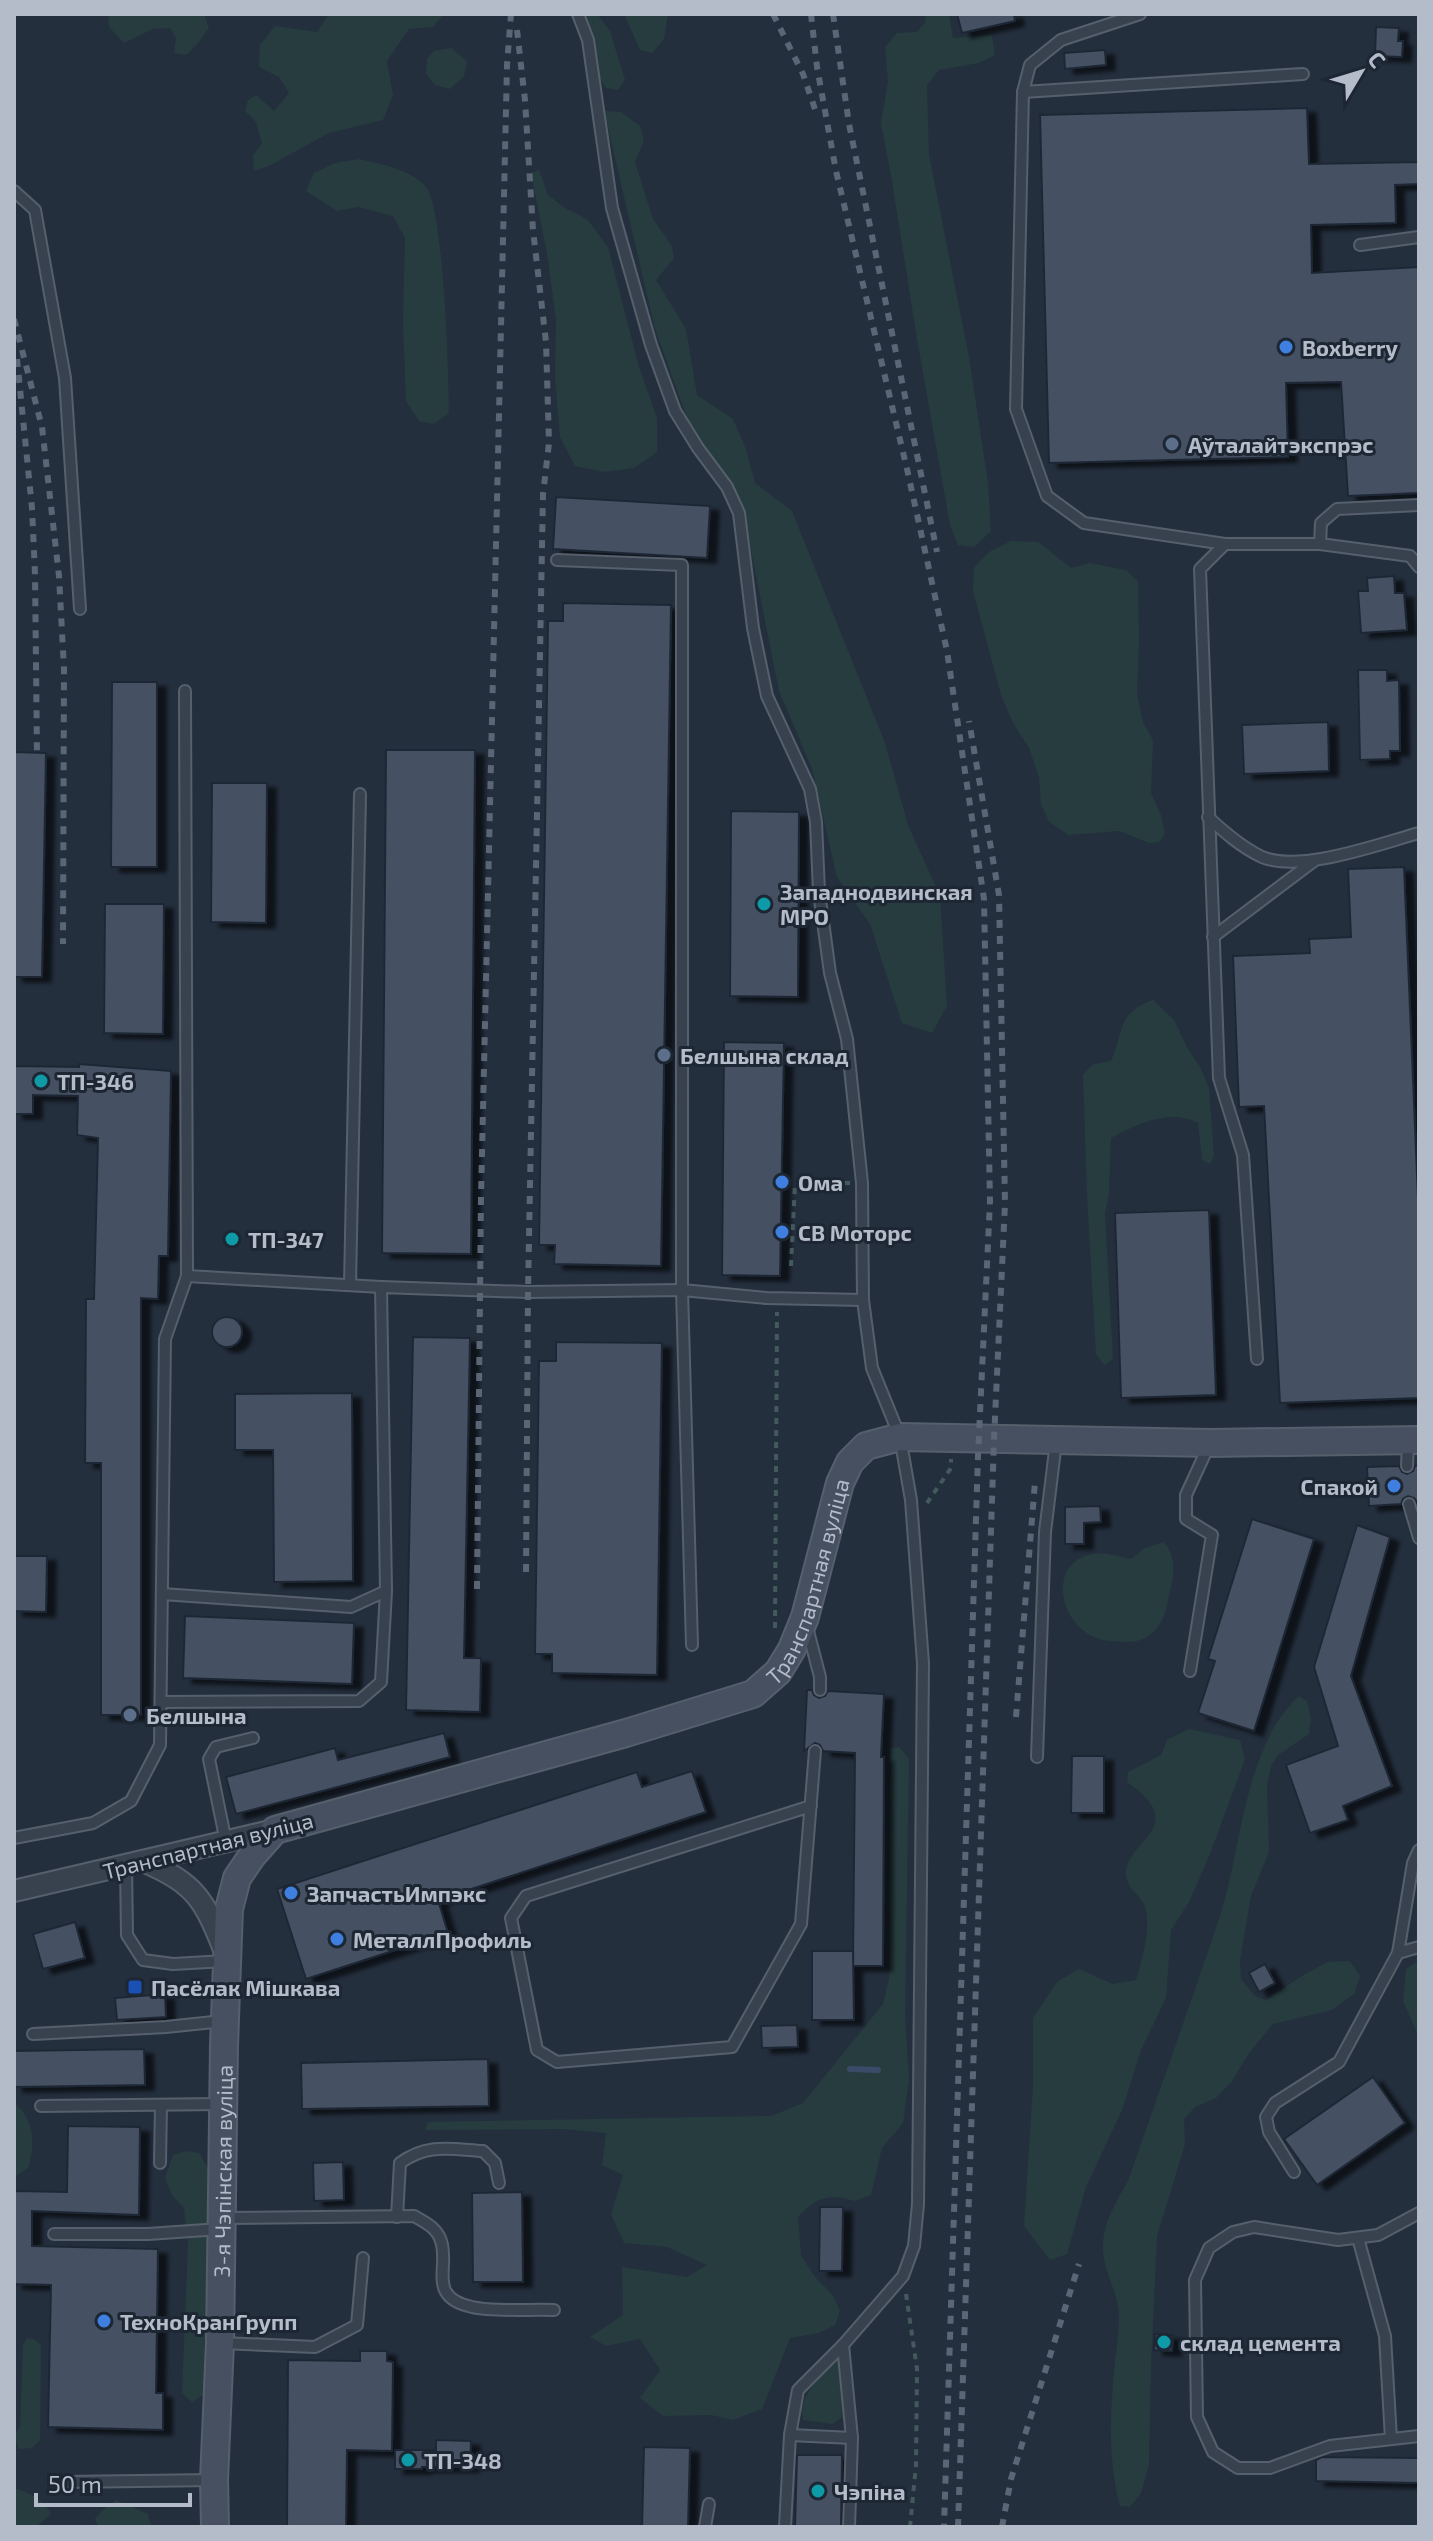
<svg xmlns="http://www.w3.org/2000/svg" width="1433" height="2541" font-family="'Exo 2',sans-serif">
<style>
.green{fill:#263c3f}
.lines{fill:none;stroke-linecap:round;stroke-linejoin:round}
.stream{stroke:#394c67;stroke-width:6}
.building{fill:#455162;stroke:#1f2835;stroke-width:2;filter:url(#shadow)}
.lane-casing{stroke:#565f6c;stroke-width:14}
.street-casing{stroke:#565f6c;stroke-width:24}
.secondary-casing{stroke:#565f6c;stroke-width:30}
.path{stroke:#44595c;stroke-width:4;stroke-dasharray:6 6;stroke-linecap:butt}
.lane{stroke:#38414e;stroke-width:10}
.street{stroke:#38414e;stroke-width:20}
.secondary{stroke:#465061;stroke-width:26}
.rail{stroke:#5a6575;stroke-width:6;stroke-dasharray:8 8;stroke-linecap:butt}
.shop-dot{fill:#3f7fe0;stroke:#1d2633;stroke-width:3}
.service-dot{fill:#5c6f8a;stroke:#1d2633;stroke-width:3}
.culture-dot{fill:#0f9aa8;stroke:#1d2633;stroke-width:3}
.transit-dot{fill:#1a4fb4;stroke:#1d2633;stroke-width:3}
.labels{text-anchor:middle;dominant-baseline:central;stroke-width:6;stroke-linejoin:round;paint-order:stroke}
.poi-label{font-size:22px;font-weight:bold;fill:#b4bcc9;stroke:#1d2633;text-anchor:start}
.street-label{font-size:22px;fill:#b4bcc9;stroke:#1d2633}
</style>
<defs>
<filter id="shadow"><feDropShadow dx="9" dy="5" stdDeviation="2" flood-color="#0009"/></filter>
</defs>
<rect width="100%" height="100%" fill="#242f3e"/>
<g class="green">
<path d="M108 14H204L209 28 198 43 186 55 174 53 176 38 170 28 153 29 124 43 109 27Z"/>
<path d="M329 14H444L433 27 409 29 387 61 393 95 383 120 329 133 269 166 254 171 253 155 262 143 256 122 245 111 248 100 256 95 274 111 289 93 279 77 259 67 260 45 275 26 317 32Z"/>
<path d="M590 14H597L610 31 625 80 618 90 606 88 597 74 586 17Z"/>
<path d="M624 14H668L664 39 652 53 640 50Z"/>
<path d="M926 14H949L953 38 992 35 995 55 979 63 939 70 927 85 929 155 969 357 988 483 991 531 974 547 958 545 950 525 917 339 892 181 881 123 888 82 885 47 897 33 917 32 925 23Z"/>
<path d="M451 48 467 61 464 76 450 89 435 85 426 74 427 59 434 51Z"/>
<path d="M604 111 621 112 640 126 644 141 635 162 653 219 672 246 674 258 656 280 686 329 697 395 733 419 746 449 755 483 792 511 885 743 908 825 940 896 947 1006 932 1033 902 1023 870 924 837 877 812 769 779 691 742 505 699 451 655 329Z"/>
<path d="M359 159C382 165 409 168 426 187 444 209 449 378 449 413L434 424 419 421 406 401 403 321 405 238 393 216 358 207 337 211 306 191 314 173 335 163Z"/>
<path d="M539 170 548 195 565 208 587 219 608 247 639 367 657 418V452L634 468 605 472 575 466 560 437 555 378 556 320 547 253 531 173Z"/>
<path d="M1011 541 1038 542 1071 568 1090 563 1126 570 1138 581 1139 644 1137 694 1143 722 1153 740 1151 793 1161 815 1165 834 1159 842 1149 843 1119 831 1069 835 1049 822 1041 804 1039 777 1029 748 1013 723 1001 695 973 591 974 568 989 552Z"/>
<path d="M1153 1000 1174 1020 1188 1049 1200 1067 1209 1088 1214 1156 1210 1164 1202 1160 1198 1123C1170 1108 1137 1124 1111 1138L1109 1193 1105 1214 1113 1359 1104 1365 1096 1354 1087 1194 1083 1074 1094 1064 1111 1061C1125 1029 1116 1014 1153 1000Z"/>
<path d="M1164 1542C1180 1562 1172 1581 1167 1605 1162 1627 1150 1642 1127 1642 1118 1641 1105 1642 1097 1638 1059 1625 1046 1561 1094 1554 1105 1552 1120 1557 1131 1559L1145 1548Z"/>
<path d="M1299 1696 1307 1701 1311 1718 1309 1734 1278 1755 1271 1766 1267 1786 1269 1852 1251 1896 1240 1960 1241 1979 1255 1996 1266 2000 1305 1974 1328 1962 1350 1961 1360 1976 1354 1994 1332 2010 1273 2024 1249 2053 1232 2081 1216 2098 1195 2107 1184 2119 1185 2144 1157 2236 1151 2366 1149 2465 1141 2493 1130 2507 1120 2506C1108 2461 1110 2417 1114 2371 1116 2353 1119 2333 1119 2315 1118 2290 1101 2269 1103 2243 1104 2221 1117 2200 1128 2181 1159 2092 1190 2005 1220 1916 1242 1848 1244 1746 1299 1696Z"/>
<path d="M1189 1729 1240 1740 1245 1759 1210 1854 1189 1902 1171 1930 1166 1998 1141 2050 1122 2110 1086 2187 1067 2254 1050 2260 1024 2226 1033 2086V2018L1057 1982 1079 1969 1113 1984 1136 1980C1142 1960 1154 1919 1142 1901 1136 1892 1127 1887 1126 1875 1124 1840 1193 1828 1127 1782L1128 1772 1161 1755 1167 1740Z"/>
<path d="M899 1747 909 1759 905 2014 909 2080 903 2123 882 2148 871 2195 855 2201C827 2193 817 2197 798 2217L801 2256 816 2278 832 2294 840 2311 835 2325 819 2333 790 2338 762 2409 733 2420 711 2415 663 2416 640 2398 660 2370 640 2339 606 2346 590 2337 623 2315 622 2267 687 2277 707 2265 667 2247 624 2243 611 2214 623 2175 602 2165 606 2133 564 2129 425 2130 428 2122 771 2116 803 2103 883 2004 889 1979 891 1748Z"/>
<path d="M1419 1960V2037L1403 2001 1406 1969Z"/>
<path d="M14 2105H17C35 2123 35 2145 28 2168L14 2177Z"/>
<path d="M186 2151 199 2153 208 2168 214 2200 205 2394 192 2402 182 2393 188 2243 184 2208 172 2195 165 2178 173 2155Z"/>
<path d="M27 2338 34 2339 41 2345 40 2440 32 2448 19 2449 14 2435 20 2427 23 2345Z"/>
<path d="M839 2359 842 2417 833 2424 803 2420C797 2394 823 2376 839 2359Z"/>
<path d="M14 2488C30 2493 43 2499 51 2514L38 2525 14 2527Z"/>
<path d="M116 2500 148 2514 151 2527H99L95 2519 105 2508Z"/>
</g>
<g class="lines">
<path class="stream" d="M850 2069 878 2070"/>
</g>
<g class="building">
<path d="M957 14H1014L1015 21 962 33Z"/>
<path d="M1376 27 1399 28 1398 41H1403L1402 57 1375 56Z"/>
<path d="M1105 50 1106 65 1065 69 1064 53Z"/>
<path d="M1307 108 1309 164 1419 162V184L1395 185 1396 223 1311 225 1312 273 1419 267V493L1348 496 1341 382 1286 383 1288 457 1049 463 1040 115Z"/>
<path d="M556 497 710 506 707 558 553 549Z"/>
<path d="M1394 576 1395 593H1404L1407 630 1361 633 1358 591H1368L1367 578Z"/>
<path d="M563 603 671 605 661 1266 554 1264 555 1245H539L548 621H563Z"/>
<path d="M1358 670H1387V681L1399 680 1400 751H1390V759L1360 760Z"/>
<path d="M112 682H157V867H111Z"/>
<path d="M1328 722 1329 771 1244 774 1242 725Z"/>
<path d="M386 750H475L471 1254 382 1253Z"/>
<path d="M14 752 46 753 42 977H14Z"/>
<path d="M212 783H267L266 923 211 922Z"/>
<path d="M731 811 799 812 798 997 730 996Z"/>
<path d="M1404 867 1419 1222V1398L1280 1403 1264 1106 1239 1107 1233 956 1310 953 1309 939 1351 937 1348 869Z"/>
<path d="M105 904H164L163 1034 104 1033Z"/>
<path d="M724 1042 784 1043 780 1276 722 1275Z"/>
<path d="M79 1064 171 1071 168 1256H159L158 1299 141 1298V1715H101V1463H85L86 1299H94L98 1138 77 1135 78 1096 33 1095V1114H14V1066L79 1067Z"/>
<path d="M1209 1210 1216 1395 1121 1398 1115 1213Z"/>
<circle cx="227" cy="1332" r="15"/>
<path d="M413 1337 470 1338 464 1658H481L480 1712 406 1710Z"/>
<path d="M556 1342 662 1343 657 1675 552 1673V1654H535L539 1361H556Z"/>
<path d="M352 1393 353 1581 274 1582 273 1450H235V1394Z"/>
<path d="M1419 1465V1504L1414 1498 1408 1496 1403 1499 1401 1504 1369 1506 1367 1467 1399 1466 1402 1472 1407 1474 1413 1471 1415 1466Z"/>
<path d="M1100 1506 1101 1522 1084 1523V1544H1065V1507Z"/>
<path d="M1252 1519 1314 1539 1254 1731 1198 1713 1215 1661 1208 1659Z"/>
<path d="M1357 1525 1390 1537 1351 1676 1392 1786 1343 1806 1348 1820 1310 1833 1286 1765 1338 1746 1314 1667Z"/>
<path d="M14 1556H47L46 1612 14 1611Z"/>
<path d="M185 1616 354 1623 352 1684 183 1678Z"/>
<path d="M807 1690H812L814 1695 819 1698 825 1696 828 1691 884 1694 881 1757H884L883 1966H853L855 1753 823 1751 820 1745 815 1743 804 1751Z"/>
<path d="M444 1733 450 1757 236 1814 226 1777 335 1748 338 1760Z"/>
<path d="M1072 1756H1104V1813H1071Z"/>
<path d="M692 1771 706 1812 438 1900 448 1933 306 1979 277 1889 637 1772 642 1787Z"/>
<path d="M75 1922 85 1958 43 1969 33 1934Z"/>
<path d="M812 1951H853L854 2020H812Z"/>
<path d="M1265 1964 1275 1983 1259 1992 1249 1973Z"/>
<path d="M165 1994 166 2017 117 2020 115 1998Z"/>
<path d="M797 2025 798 2047 762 2048 761 2026Z"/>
<path d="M144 2049 145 2085 14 2087V2051Z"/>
<path d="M488 2059 489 2106 302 2109 301 2063Z"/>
<path d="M1373 2077 1405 2123 1317 2185 1284 2139Z"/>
<path d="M68 2126 140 2127 139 2215 32 2211V2246L158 2249 156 2393H163V2430L48 2427 51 2285 14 2284V2191L67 2192Z"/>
<path d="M343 2162 344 2200 314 2201 313 2163Z"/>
<path d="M522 2192 523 2282H473L472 2193Z"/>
<path d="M820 2207H843L842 2271H819Z"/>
<path d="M1155 2334 1173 2335 1172 2351 1154 2350Z"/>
<path d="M360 2351H387V2361L393 2362 392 2451 347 2450 346 2527H287L288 2360 360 2361Z"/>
<path d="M436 2440 471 2441 470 2467H422V2469H395V2450H436Z"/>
<path d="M644 2447 690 2448 688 2527H642Z"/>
<path d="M797 2455H842L841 2527H795Z"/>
<path d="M1322 2457 1419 2458V2483L1316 2481V2460Z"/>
</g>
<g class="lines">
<g class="lane-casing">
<g id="lane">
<path d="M578 14 588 40 612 208 651 345 675 411 698 448 727 487 739 513 753 628 767 696 810 789 816 822 819 892 830 973 847 1039 862 1183 863 1300 872 1368 900 1437 911 1500 923 1663 918 2204 914 2246 903 2276 843 2345 798 2390 790 2435 785 2527"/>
<path d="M1140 14 1061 40 1030 65 1023 92 1016 409 1047 496 1084 523 1225 544"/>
<path d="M1023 92 1303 74"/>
<path d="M14 191 35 210 65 378 80 609"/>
<path d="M1360 245 1419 237"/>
<path d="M1320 544 1321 523 1337 509 1419 505"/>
<path d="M557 560 682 565V1290L692 1645"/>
<path d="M1208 817C1224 832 1241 847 1262 857 1301 873 1379 844 1419 833"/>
<path d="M1213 937 1314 861"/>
<path d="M187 1276 381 1287"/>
<path d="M350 1285 360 794"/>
<path d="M1257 1359 1243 1155 1219 1078 1200 569 1225 544H1320L1410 556 1419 567"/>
<path d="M1407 1466 1408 1442"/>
<path d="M1409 1504 1419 1538"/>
<path d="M162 1594 351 1607 386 1591 381 1287 528 1292 682 1290 766 1298 863 1300"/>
<path d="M807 1627 820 1677V1690"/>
<path d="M1190 1671 1212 1535 1186 1519V1495L1209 1445"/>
<path d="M161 1702 359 1701 381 1682 386 1591"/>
<path d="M1037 1757 1045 1532 1056 1442"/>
<path d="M811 1806 526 1896 511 1918 537 2050 557 2062 732 2047 801 1924 815 1751"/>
<path d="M14 1838 93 1823 131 1801 160 1745 165 1339 187 1276 185 691"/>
<path d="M226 1842 209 1759 216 1747 253 1738"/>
<path d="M126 1865 127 1935 143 1960 173 1964 226 1961"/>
<path d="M1398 1953 1419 1947"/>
<path d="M33 2034 166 2027 223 2021"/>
<path d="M41 2106 221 2104"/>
<path d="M160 2163 161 2105"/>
<path d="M1294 2172 1269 2132 1266 2117 1275 2103 1339 2062 1398 1953 1413 1863 1419 1850"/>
<path d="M1419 2213 1378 2235 1338 2240 1254 2227 1233 2232 1209 2248 1195 2280 1197 2417 1213 2452 1238 2468H1270L1330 2446 1419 2436"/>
<path d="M397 2217 400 2163C428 2143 451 2149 483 2151L495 2163 499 2183"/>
<path d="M224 2218 414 2216C425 2222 437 2228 441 2241 450 2267 426 2297 472 2307 492 2312 532 2309 554 2310"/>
<path d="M54 2234H148L220 2229"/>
<path d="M1358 2238 1385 2336 1391 2439"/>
<path d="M222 2343 315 2347 357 2325 363 2258"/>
<path d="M843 2345 852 2438 849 2527"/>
<path d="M790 2435 852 2438"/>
<path d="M65 2482 214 2480"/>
<path d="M705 2527 709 2504"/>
</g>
</g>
<g class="street-casing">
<g id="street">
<path d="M143 1861C196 1884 204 1899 225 1952"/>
<path d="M14 1891 275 1830"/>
</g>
</g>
<g class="secondary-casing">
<g id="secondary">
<path id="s1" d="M215 2527 214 2480 220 2343 224 2046 229 1909 237 1878 252 1856 275 1830 626 1733 753 1694 778 1672 792 1649 805 1617 840 1483 850 1462 866 1446 900 1437 1210 1443 1419 1440"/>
</g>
</g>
<g class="path">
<path d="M791 1266 795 1184 850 1183"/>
<path d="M927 1503 951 1468V1459"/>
<path d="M775 1628 777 1312"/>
<path d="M906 2294 917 2369 916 2465 910 2527"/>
</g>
<use href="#lane" class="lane"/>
<use href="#street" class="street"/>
<use href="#secondary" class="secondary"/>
<g class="rail">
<path d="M773 14 803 74 817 115"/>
<path d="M811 14 817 67 836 171 907 469 947 651 984 899 990 1201 978 1456 944 2527"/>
<path d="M833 14 849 124 937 552"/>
<path d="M517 30 525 100 533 230 546 342 549 443 543 494 528 1292 526 1573"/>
<path d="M14 319 42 427 59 576 64 669 63 944"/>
<path d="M17 359 32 508 35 574 37 753"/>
<path d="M477 1589 481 1198 507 65 511 14"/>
<path d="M1016 1717 1035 1482"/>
<path d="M958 2527 994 1439 1005 1203 999 895 969 721"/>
<path d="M1002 2527 1011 2479 1079 2264"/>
</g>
</g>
<g class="shop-dot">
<circle cx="1286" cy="347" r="8"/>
<circle cx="782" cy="1182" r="8"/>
<circle cx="782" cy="1232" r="8"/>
<circle cx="1394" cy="1486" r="8"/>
<circle cx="291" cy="1893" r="8"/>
<circle cx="337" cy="1939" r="8"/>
<circle cx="104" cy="2321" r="8"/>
</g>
<g class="service-dot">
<circle cx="1172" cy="444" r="8"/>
<circle cx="664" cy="1055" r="8"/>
<circle cx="130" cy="1715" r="8"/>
</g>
<g class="culture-dot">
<circle cx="764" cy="904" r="8"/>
<circle cx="41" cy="1081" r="8"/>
<circle cx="232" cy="1239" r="8"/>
<circle cx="1164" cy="2342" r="8"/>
<circle cx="408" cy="2460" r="8"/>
<circle cx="818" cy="2491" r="8"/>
</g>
<rect class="transit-dot" x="127" y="1979" width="16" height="16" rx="4"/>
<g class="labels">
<g class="poi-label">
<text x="1302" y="347">Boxberry</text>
<text x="1188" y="444">Аўталайтэкспрэс</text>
<text x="780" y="891">Западнодвинская<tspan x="780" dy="25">МРО</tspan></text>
<text x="680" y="1055">Белшына склад</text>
<text x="57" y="1081">ТП-346</text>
<text x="798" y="1182">Ома</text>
<text x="798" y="1232">СВ Моторс</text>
<text x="248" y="1239">ТП-347</text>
<text x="1378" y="1486" text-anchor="end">Спакой</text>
<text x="146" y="1715">Белшына</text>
<text x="307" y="1893">ЗапчастьИмпэкс</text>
<text x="353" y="1939">МеталлПрофиль</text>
<text x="151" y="1987">Пасёлак Мішкава</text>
<text x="120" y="2321">ТехноКранГрупп</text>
<text x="1180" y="2342">склад цемента</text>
<text x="424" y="2460">ТП-348</text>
<text x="834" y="2491">Чэпіна</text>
</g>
<g class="street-label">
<text stroke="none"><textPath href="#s1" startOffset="1338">Транспартная вуліца</textPath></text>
<text transform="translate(208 1845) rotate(-14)">Транспартная вуліца</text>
<text stroke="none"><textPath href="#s1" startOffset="356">3-я Чэпінская вуліца</textPath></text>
</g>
</g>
<rect width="1433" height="2541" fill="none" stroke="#b4bcc9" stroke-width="32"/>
<g transform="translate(1361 72) rotate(52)" stroke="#1d2633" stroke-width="6" paint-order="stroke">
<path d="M0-6L14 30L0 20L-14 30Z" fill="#b4bcc9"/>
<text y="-12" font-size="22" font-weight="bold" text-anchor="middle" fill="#b4bcc9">С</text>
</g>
<path d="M36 2493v12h154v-12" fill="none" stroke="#b4bcc9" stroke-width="4"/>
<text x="48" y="2493" font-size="24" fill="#b4bcc9" stroke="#1d2633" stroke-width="6" paint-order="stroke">50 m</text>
</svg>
